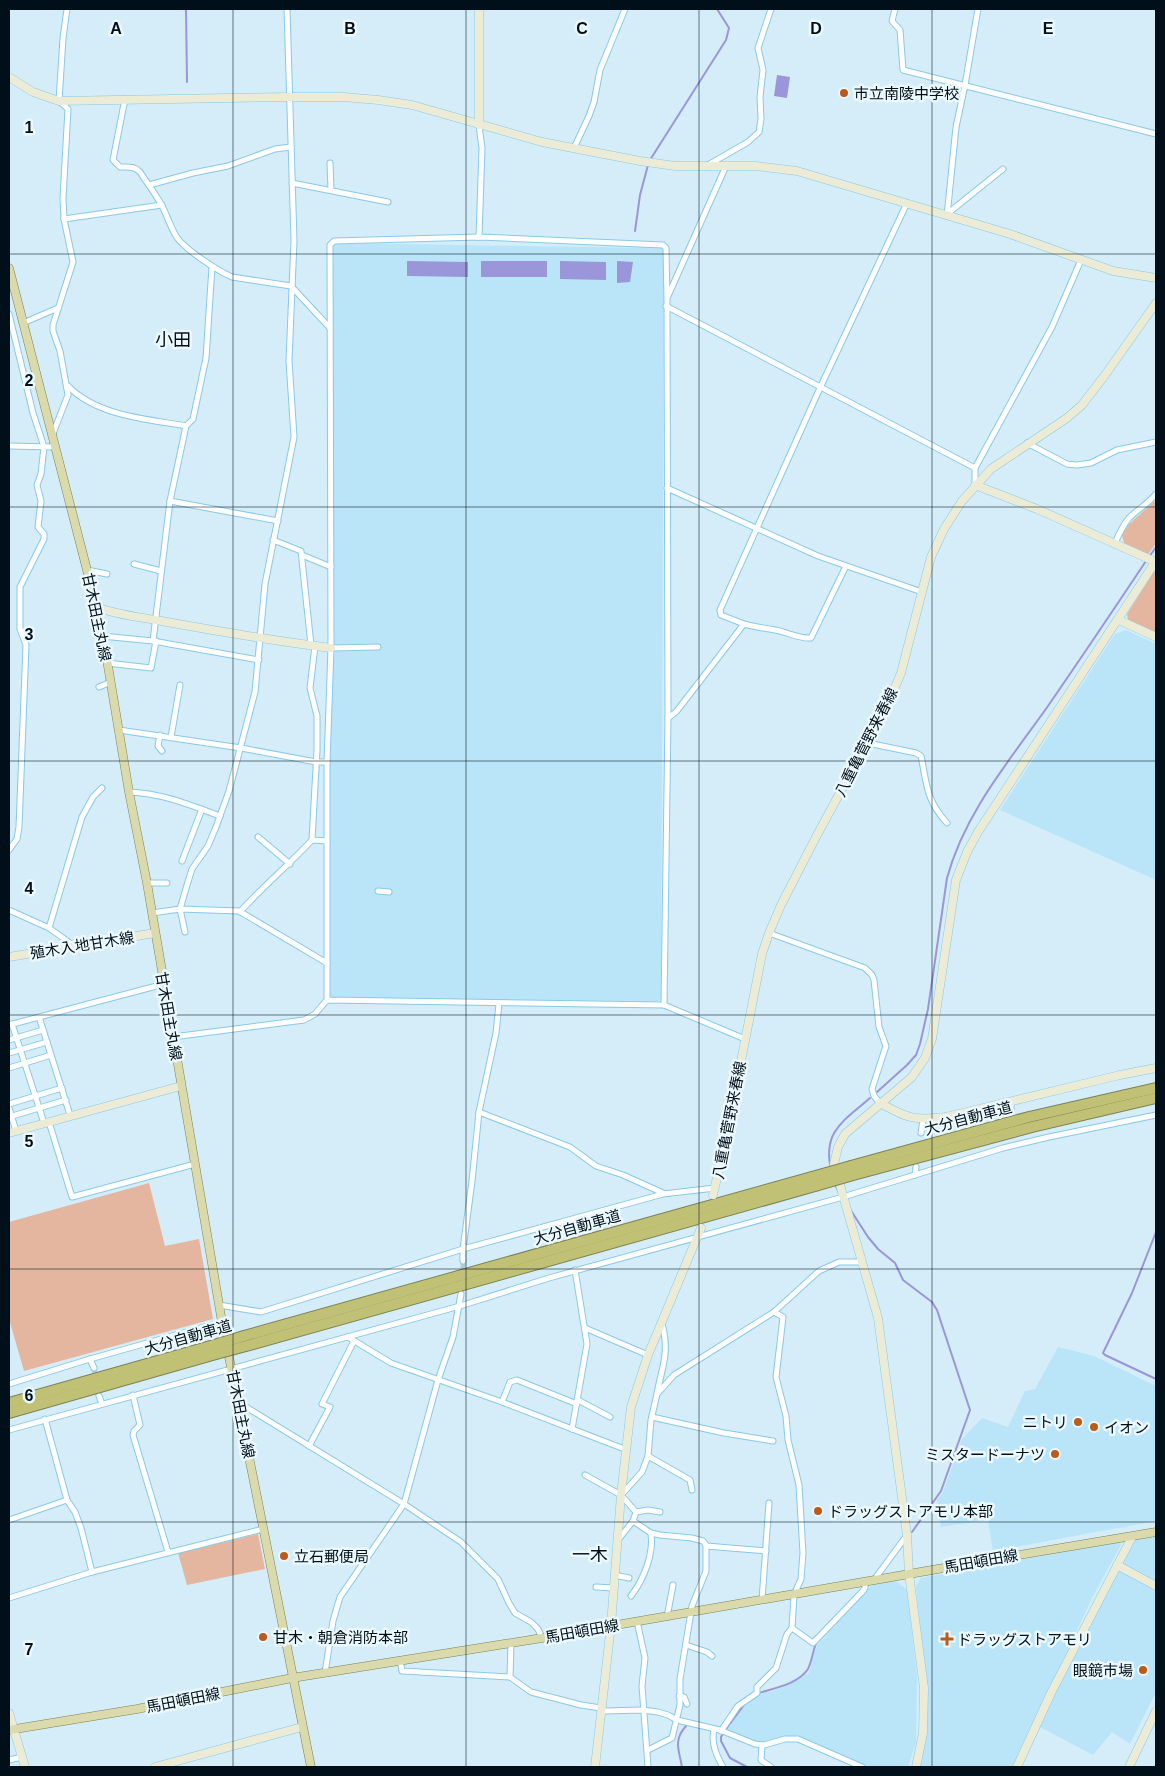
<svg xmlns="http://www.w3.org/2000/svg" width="1165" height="1776" font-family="Helvetica,'Noto Sans JP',sans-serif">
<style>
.built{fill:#bae5f8}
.green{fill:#e4b69f}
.water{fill:#9b95d9}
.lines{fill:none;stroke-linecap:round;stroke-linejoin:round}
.stream{stroke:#9b95d9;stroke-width:2}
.street-tunnel{stroke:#b4ccd7;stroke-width:5;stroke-dasharray:5 2.5;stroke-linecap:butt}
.street-casing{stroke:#89c9e6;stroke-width:7}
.secondary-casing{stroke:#89c9e6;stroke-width:9}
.primary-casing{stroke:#7d8355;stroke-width:9}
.highway-casing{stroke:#7d8355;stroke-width:12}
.street{stroke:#fff;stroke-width:5}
.secondary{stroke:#ececd6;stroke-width:8}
.primary{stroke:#dadaac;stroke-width:8}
.highway{stroke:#c1c175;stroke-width:10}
.highway-bridge-casing{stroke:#7d8355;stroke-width:12;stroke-linecap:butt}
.highway-bridge{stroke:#c1c175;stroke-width:10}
.grid{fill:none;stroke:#000f19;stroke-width:1;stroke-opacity:0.55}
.poi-dot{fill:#bb5a1b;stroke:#ebf8fe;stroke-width:2}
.labels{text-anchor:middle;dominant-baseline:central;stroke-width:5;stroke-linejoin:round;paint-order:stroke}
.poi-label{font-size:15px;fill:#000f19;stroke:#ebf8fe;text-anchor:start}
.street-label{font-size:15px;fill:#000f19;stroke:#ebf8fe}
.quarter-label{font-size:18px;fill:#000f19;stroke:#ebf8fe}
.grid-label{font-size:16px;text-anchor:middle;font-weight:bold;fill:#000f19;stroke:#ebf8fe;stroke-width:5;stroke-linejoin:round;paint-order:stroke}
</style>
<rect width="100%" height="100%" fill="#d4edf8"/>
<g class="built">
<path d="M336 243 661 248 664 251 661 999 658 1001 332 998 328 994 333 246Z"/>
<path d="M1126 630 1156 644V880L1000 810 1115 634Z"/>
<path d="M1058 1347 1094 1356 1156 1386V1521L993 1551 988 1520 941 1527 937 1500 943 1492 962 1439 982 1418 1008 1427 1025 1391 1035 1389Z"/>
<path d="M1156 1535V1583L1120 1565 1133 1538Z"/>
<path d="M1119 1541 1121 1545 1092 1598 1014 1767H917L927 1700 916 1586 921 1578Z"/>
<path d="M1116 1567 1156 1588V1692L1130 1744 1112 1732 1093 1755 1038 1726Z"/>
<path d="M896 1581 907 1590 917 1676 916 1743 908 1767H864L798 1738 765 1743 755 1742 726 1731 742 1708 760 1694 774 1691 809 1673 817 1645 874 1583Z"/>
</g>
<g class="green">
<path d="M1156 500V543L1148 555 1124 543 1122 535 1129 524Z"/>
<path d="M1156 568V633L1128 620 1127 614Z"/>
<path d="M149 1183 165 1246 199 1239 213 1319 24 1371 9 1319V1222Z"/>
<path d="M258 1534 265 1569 187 1585 178 1553Z"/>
</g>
<g class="water">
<path d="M777 75 790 77 787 98 774 96Z"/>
<path d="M407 261 468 262V277L407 276Z"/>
<rect x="481" y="261" width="66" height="16"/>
<path d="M560 261 606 262V280L560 279Z"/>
<path d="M617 261 633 262 630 282 617 283Z"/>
</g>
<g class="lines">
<g class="stream">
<path d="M186 9 187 82"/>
<path d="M650 160 726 40 729 28 717 9"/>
<path d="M635 231 640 195 648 165"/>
<path d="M1149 557 1156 547"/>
<path d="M877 1092 907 1065 916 1055 920 1044 928 1009 947 878C965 812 1010 760 1048 706 1081 658 1114 609 1146 561"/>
<path d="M831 1169C822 1131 845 1120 870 1098"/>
<path d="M834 1183 839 1192"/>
<path d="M850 1209 868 1237 878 1249 895 1263 903 1280 932 1302 937 1310 970 1410 941 1491 912 1532"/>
<path d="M1156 1232 1132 1293 1103 1353 1105 1355 1156 1379"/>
<path d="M899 1550 904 1543"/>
<path d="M759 1693C775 1688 798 1684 808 1669 812 1661 813 1651 816 1643"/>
<path d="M744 1705 729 1725 721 1737V1741L730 1758 747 1767"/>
<path d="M682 1767C679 1750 673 1740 686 1726"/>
</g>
<g class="street-tunnel">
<path d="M1008 1123 1011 1109"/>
<path d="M463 1276V1261"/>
<path d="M94 1368 99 1396"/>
</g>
<g class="street-casing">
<g id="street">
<path d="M895 9 892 21 900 30 903 70 1156 134"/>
<path d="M125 99 113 160 120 167C129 167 134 166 140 172 147 183 155 193 161 204 167 215 170 226 176 236 184 249 218 271 232 277L291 286 330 328"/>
<path d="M574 148 589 116 594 102 600 70 625 9"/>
<path d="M330 163 331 190"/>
<path d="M708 165 748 142 759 132 761 119 760 97 763 70 758 48 771 9"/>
<path d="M292 183 388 202"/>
<path d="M149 185 193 173 228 166 275 149 291 147"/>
<path d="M947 214 1003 169"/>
<path d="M947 216 956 127 965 85 978 9"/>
<path d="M64 219 162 205"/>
<path d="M479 237 482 148 479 125"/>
<path d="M668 296 726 166"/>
<path d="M666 306 975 468"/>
<path d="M9 314 33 413 44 447 41 474 37 485 41 501 38 527 44 534V539L20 587V629L26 645 19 827 17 839 9 850"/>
<path d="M23 323 58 308"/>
<path d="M68 386C97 416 147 419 186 426"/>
<path d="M52 436 68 395 60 351 53 331V325L73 262 64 219 63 198 68 109 59 101 63 38 67 9"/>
<path d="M1027 443 1067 464 1077 465 1091 463 1117 450 1156 442"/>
<path d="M9 446 54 447"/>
<path d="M975 485V468L1052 327 1081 260"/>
<path d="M667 488 818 556 922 592"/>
<path d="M170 501 278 521"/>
<path d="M273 540 301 551 311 645"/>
<path d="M1115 543C1119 534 1123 525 1129 518 1138 509 1149 503 1156 494"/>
<path d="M302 555 331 567"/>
<path d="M134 564 161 571"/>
<path d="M87 570 107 574"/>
<path d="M744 624C755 627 764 628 775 630 787 632 799 639 811 638L846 566"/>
<path d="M102 636 153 641 170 501 186 426 193 419 206 358 212 267"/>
<path d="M153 641 259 660"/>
<path d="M331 648 378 647"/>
<path d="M107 663 151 668 156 641"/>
<path d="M99 687 111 682"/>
<path d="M668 718 676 712 744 624 721 615 720 610 820 388 907 203"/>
<path d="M119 730 241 748 316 762H327"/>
<path d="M160 735 158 746 162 751"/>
<path d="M171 737 180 685"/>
<path d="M868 743 916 753 921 756C927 785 926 800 947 823"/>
<path d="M129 792C161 793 190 805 220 816"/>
<path d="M258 837 290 864"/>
<path d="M312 840 317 750V716L310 688 315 646"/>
<path d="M182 861 202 809"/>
<path d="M147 883H167"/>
<path d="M378 891 389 892"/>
<path d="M9 910 49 928 73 945"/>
<path d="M240 912C263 886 289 865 312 840L327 841"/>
<path d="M152 913 180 909 239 911 327 963"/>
<path d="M49 928 82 817 93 797 102 788"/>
<path d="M185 932 180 909 187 885 192 869 208 846 216 827 229 791 255 692 265 584 294 437 289 361 294 241 287 9"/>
<path d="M769 933 865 968 872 975 874 980 879 1027 886 1046 872 1089 874 1096 880 1103"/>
<path d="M664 1005 745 1039"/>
<path d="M39 1017 70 1115"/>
<path d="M12 1024 44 1123"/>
<path d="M9 1025 164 984"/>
<path d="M173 1037 304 1020 315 1014 327 1000V762L331 648 330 245 334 241 479 237 663 245 666 248 667 299 668 718 664 1005 327 1000"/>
<path d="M9 1040 43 1030"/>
<path d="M9 1053 47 1042"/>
<path d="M9 1068 51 1055"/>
<path d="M1011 1101V1109"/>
<path d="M9 1104 62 1088"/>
<path d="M9 1108 16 1131"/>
<path d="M479 1112 570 1147 596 1166 623 1175 663 1193"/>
<path d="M9 1117 66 1100"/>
<path d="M49 1122 72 1197 195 1164"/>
<path d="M921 1133 923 1120"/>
<path d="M915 1175 916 1167"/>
<path d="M463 1261V1249L472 1181 479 1112 496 1033 499 1004"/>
<path d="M219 1305 261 1312 463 1249 663 1194 715 1188"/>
<path d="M585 1328 648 1355"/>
<path d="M348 1337 391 1363 502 1402 627 1450"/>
<path d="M90 1359 94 1368"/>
<path d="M9 1384 90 1359 222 1322"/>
<path d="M657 1394C662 1366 670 1353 662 1324"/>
<path d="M133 1395 140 1425 134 1431 133 1435 168 1552"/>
<path d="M99 1396 102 1404"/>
<path d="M578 1400 610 1417"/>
<path d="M238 1402 404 1504 461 1542 498 1579 509 1603 515 1613 531 1622 538 1629 542 1638"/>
<path d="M502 1402 510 1382 517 1380 577 1404"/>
<path d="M652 1417 724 1433 773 1441"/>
<path d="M45 1419 67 1500 75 1512 81 1528 92 1572"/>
<path d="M572 1429 587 1344 575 1270"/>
<path d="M9 1430 460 1306 549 1278 843 1197 1003 1148 1049 1137 1156 1115"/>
<path d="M309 1446 330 1407 322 1404 354 1341"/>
<path d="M648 1456 690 1480 692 1490"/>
<path d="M585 1475 621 1495 636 1512 648 1510 660 1512"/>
<path d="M622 1494 642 1472 648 1456 651 1420 657 1394 674 1375 774 1312 819 1271 839 1262H862"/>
<path d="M9 1520 67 1500"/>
<path d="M633 1521 651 1533 660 1535 692 1538 703 1541 706 1545V1571L692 1606 680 1679V1705L672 1738 648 1750"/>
<path d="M618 1540 633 1521 636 1512"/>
<path d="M706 1546 766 1551"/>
<path d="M614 1575 629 1578"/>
<path d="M874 1580 907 1535"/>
<path d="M596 1587 613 1588"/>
<path d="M631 1596C644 1579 654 1554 651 1533"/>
<path d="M9 1598 92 1572 263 1529"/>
<path d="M762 1600 769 1503"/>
<path d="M667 1617 673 1585"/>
<path d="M637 1621 645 1658 642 1686 648 1767"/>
<path d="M792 1628 813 1643 862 1592 865 1588V1582"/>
<path d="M686 1645 707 1652 712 1656"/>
<path d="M400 1660 402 1671 510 1677 531 1692 581 1705 601 1708"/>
<path d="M325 1673 333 1621 340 1597 404 1504 438 1380 453 1337 461 1294"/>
<path d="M510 1677 511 1643"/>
<path d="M679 1696 684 1697 687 1704"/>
<path d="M604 1711 642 1710 658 1712 668 1715 677 1720 720 1730 755 1744 764 1745 785 1739H798L862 1767"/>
<path d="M714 1729C711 1743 716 1755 723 1767"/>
<path d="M721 1731 738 1706 757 1693V1687L776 1668 787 1634 792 1628 794 1595 801 1579 803 1553 799 1485 788 1440 786 1416 776 1377 783 1317 774 1312"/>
<path d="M762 1745 761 1760 771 1767"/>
<path d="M9 1760 22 1757"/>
</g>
</g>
<g class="secondary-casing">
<g id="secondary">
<path d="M9 77 33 92 59 101 290 97H344L378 100 412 105 542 142 640 161 675 166H756L797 171 1010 234 1113 271 1156 278"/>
<path d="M479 125V9"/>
<path d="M975 485 1037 509 1156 562"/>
<path d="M96 607C120 616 142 617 167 622 222 632 276 641 331 648"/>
<path d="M1119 620 1156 637"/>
<path d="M9 957 155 933"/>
<path d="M880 1103C907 1118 914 1121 946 1117L1120 1075 1156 1068"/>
<path d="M9 1133 181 1086"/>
<path d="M713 1195 726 1138 762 954 769 933 781 905 816 837 887 706 901 673 931 557 944 529 962 501 991 469 1067 418 1082 405 1105 375 1156 303"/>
<path d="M1117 1565 1156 1586"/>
<path d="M9 1713 25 1767"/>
<path d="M155 1767 302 1727"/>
<path d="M595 1767 611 1625 621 1495 631 1407 648 1355 701 1228"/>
<path d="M916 1767 923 1733 924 1688 909 1574 907 1535 878 1318 834 1164 838 1147 845 1134 912 1077 925 1058 932 1039 956 880 967 852 978 832 1156 561"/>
<path d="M1017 1767 1052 1691 1132 1537"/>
<path d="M1129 1767 1156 1711"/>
</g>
</g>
<g class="primary-casing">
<g id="primary">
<path d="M9 268 87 570 107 660 129 792 147 883 222 1322 311 1767"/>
<path d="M9 1730 137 1709 292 1678 542 1638 1001 1558 1156 1532"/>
</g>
</g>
<g class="highway-casing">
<g id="highway">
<path d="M851 1166 1029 1117 1156 1088"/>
<path d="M853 1175 1032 1127 1156 1098"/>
<path d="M244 1336 812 1177"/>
<path d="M246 1346 815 1186"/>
<path d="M9 1403 214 1345"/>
<path d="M9 1413 216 1354"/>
</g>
</g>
<use href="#street" class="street"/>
<use href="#secondary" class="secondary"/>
<use href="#primary" class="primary"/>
<use href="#highway" class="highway"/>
<g class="highway-bridge-casing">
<g id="highway-bridge">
<path d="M812 1177 851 1166"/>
<path d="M815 1186 853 1175"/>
<path d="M214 1345 244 1336"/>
<path d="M216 1354 246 1346"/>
</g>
</g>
<use href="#highway-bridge" class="highway-bridge"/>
</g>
<path class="grid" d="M233 9V1767M466 9V1767M699 9V1767M932 9V1767M9 254H1156M9 507H1156M9 761H1156M9 1015H1156M9 1269H1156M9 1522H1156"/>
<g class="poi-dot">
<circle cx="844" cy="93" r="5"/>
<circle cx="1078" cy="1422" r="5"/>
<circle cx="1094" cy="1427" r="5"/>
<circle cx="1055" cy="1454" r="5"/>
<circle cx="818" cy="1511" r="5"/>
<circle cx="284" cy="1556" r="5"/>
<circle cx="263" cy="1637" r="5"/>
<path d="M944.5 1631.5h5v5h5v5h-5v5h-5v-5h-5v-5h5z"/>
<circle cx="1143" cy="1670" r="5"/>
</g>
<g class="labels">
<g class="poi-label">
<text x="854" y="93">市立南陵中学校</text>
<text x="1068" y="1422" text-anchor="end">ニトリ</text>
<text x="1104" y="1427">イオン</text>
<text x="1045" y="1454" text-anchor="end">ミスタードーナツ</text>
<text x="828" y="1511">ドラッグストアモリ本部</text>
<text x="294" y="1556">立石郵便局</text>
<text x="273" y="1637">甘木・朝倉消防本部</text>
<text x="957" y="1639">ドラッグストアモリ</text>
<text x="1133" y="1670" text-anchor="end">眼鏡市場</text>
</g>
<g class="street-label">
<text transform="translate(97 617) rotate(78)">甘木田主丸線</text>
<text transform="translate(866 742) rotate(-63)">八重亀菅野来春線</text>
<text transform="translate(82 945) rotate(-9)">殖木入地甘木線</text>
<text transform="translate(169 1016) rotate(80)">甘木田主丸線</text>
<text transform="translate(968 1118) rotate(-15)">大分自動車道</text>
<text transform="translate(729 1120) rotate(-79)">八重亀菅野来春線</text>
<text transform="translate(577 1227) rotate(-16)">大分自動車道</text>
<text transform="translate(188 1337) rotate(-16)">大分自動車道</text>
<text transform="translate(241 1414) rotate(79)">甘木田主丸線</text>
<text transform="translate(981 1561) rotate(-10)">馬田頓田線</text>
<text transform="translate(582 1631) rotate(-10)">馬田頓田線</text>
<text transform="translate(183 1700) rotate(-11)">馬田頓田線</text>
</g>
<g class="quarter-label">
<text x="173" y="340">小田</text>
<text x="590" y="1555">一木</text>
</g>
</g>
<g class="grid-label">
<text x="116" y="34">A</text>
<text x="350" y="34">B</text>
<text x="582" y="34">C</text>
<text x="816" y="34">D</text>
<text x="1048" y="34">E</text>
<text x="29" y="133">1</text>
<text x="29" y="386">2</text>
<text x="29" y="640">3</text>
<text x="29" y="894">4</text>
<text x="29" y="1147">5</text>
<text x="29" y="1401">6</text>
<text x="29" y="1655">7</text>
</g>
<rect width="1165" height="1776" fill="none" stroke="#000f19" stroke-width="20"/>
</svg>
